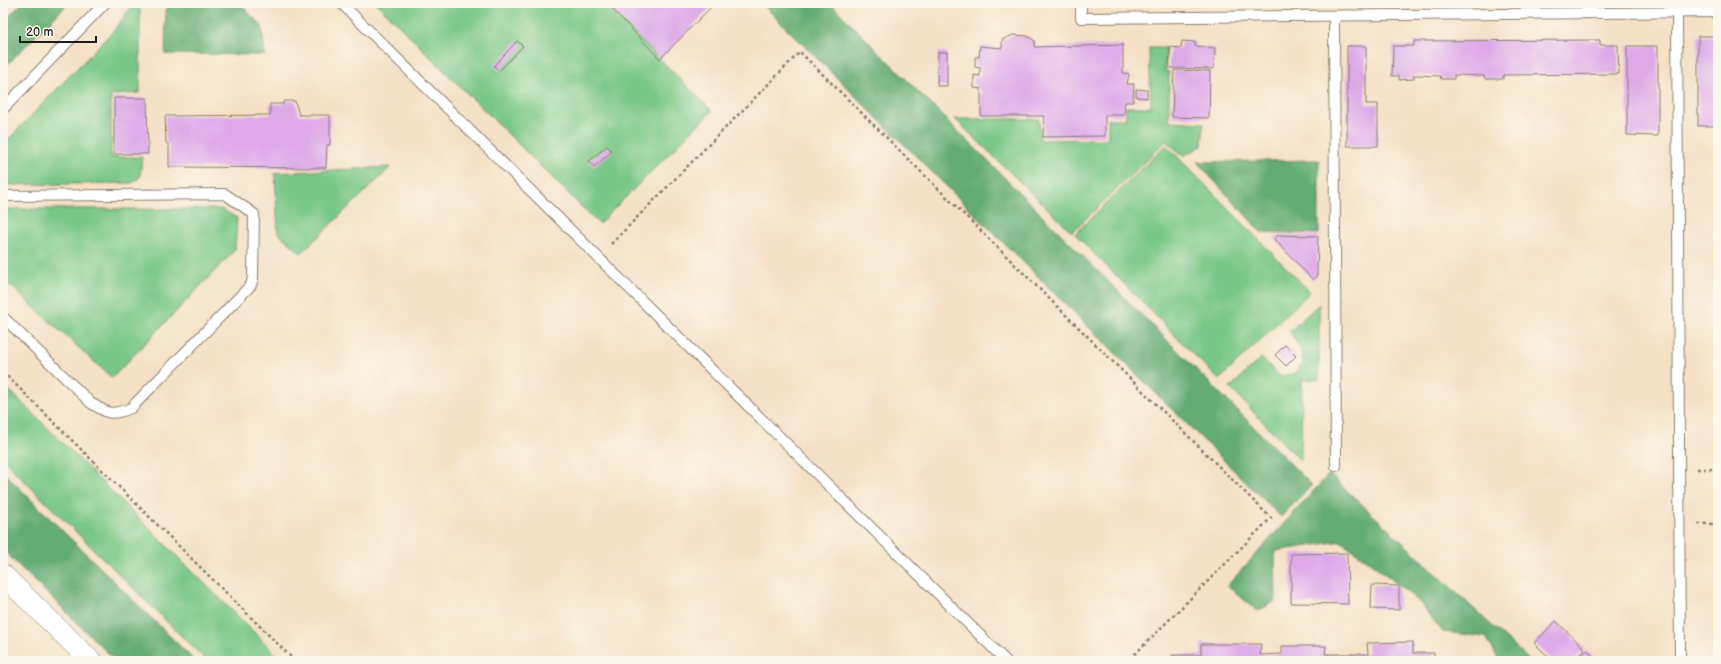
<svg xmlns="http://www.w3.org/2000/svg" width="1721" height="664" font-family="'Balsamiq Sans',sans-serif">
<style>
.green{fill:#7ac888;stroke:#4b7252}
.forest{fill:#63ac74;stroke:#406448}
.building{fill:#dda9e9}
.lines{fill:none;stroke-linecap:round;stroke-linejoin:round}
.lane-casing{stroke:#887e71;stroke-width:12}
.street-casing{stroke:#887e71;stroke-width:22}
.path{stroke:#887e71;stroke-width:2.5;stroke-dasharray:3 3;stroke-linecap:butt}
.lane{stroke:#fff;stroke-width:10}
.street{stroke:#fff;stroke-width:21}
</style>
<rect width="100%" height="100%" fill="#fbf7ec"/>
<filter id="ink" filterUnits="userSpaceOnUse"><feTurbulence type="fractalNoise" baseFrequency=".025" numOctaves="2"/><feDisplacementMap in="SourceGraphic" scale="8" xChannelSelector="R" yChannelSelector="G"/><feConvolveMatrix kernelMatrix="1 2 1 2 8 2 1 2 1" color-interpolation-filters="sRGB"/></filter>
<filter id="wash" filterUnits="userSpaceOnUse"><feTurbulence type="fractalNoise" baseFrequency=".012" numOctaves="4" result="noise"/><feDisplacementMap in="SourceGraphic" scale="16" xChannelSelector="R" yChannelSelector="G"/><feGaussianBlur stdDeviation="0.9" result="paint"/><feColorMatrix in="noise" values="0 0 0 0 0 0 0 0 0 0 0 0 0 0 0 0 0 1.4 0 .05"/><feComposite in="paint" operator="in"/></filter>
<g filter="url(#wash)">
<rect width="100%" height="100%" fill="#f4e1c6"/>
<g class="green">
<path d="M134 3 140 10V93L111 95V157H142L140 177 132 183 3 185V145L114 30Z"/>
<path d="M376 3H604L712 111 599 224Z"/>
<path d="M1149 48H1166L1165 71 1169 72V121L1204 123 1202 146 1183 156 1166 141 1072 232 955 119H1039L1040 140 1108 139V119H1126V107H1151Z"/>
<path d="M1166 145 1310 292 1219 380 1075 234Z"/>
<path d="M391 167 301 253 278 233 275 173Z"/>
<path d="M3 209H221L237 218 235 250 112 378 3 279Z"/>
<path d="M1319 304V379L1302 380 1301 461 1230 388 1261 358 1280 376 1296 373 1303 363 1301 350 1290 331Z"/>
<path d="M3 384 283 661H207L3 460Z"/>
</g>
<g class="forest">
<path d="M22 3H69L3 69V22Z"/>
<path d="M166 3H239L262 26 265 55 165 54Z"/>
<path d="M761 3H830L1312 485 1281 517Z"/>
<path d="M1319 160V234L1261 232 1197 162Z"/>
<path d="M3 472 195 661H116L3 550Z"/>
<path d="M1329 474 1530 661H1497V657L1486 637 1443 632 1419 602 1384 573 1341 541 1275 551 1276 601 1258 611 1227 586Z"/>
</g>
<g id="blocks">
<g class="building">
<path d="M607 3H715L660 59Z"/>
<path d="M1013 35 1027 36 1035 41 1034 47 1123 45V73L1129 74 1127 84H1134L1133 102H1125L1124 115H1105V136L1043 137 1044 116H981V89L974 88V75L980 76V68L975 67V57H979L980 46 1002 48V40Z"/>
<rect x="1698" y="36" width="20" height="90"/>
<path d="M1600 40V45H1618L1619 74 1504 75 1503 79H1485L1484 76 1454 75V79H1441L1440 76 1414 75V79L1399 80V76H1392L1393 46H1414V41Z"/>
<path d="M517 41 523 46 499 71 494 66Z"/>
<path d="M1182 41 1195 42V46L1215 48 1214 69 1169 68 1170 47 1181 48Z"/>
<path d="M1347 46H1366V104H1378V146H1347Z"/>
<path d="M1627 46H1658V136L1627 135Z"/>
<path d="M938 52H947V86H937Z"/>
<path d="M1174 70 1210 71 1209 118 1172 117Z"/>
<path d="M1136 89 1147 90V98L1136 97Z"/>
<path d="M114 98H147L148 154H114Z"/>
<path d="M284 101H295L299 115H330V145H327L326 168 169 167V145L166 143 165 116 270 115V104H283Z"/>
<path d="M607 146 612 151 594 167 589 161Z"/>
<path d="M1279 235 1318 236 1317 275 1313 280 1274 239Z"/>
<path d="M1285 345 1296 356 1286 366 1275 355Z"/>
<path d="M1347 553 1348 604 1291 603V554Z"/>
<path d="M1372 585 1399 586V610L1371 609Z"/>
<path d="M1556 621 1585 649 1573 661H1553L1534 643Z"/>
<path d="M1413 642V653H1434V661H1172V655H1201V644H1261L1260 655 1282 654V646H1326L1325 654H1368L1367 643Z"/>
<path d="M1587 650 1598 661H1576Z"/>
</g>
</g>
</g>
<g filter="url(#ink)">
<use href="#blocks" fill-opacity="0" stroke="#887e71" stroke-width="1"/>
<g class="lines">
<g class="lane-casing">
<g id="lane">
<path d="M341 3 1006 661"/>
<path d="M1081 3V18L1718 12"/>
<path d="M1677 3 1680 661"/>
<path d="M1334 16 1336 466"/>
<path d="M3 109 105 3"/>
<path d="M3 196 225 194 254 214 253 278 251 285 131 408C111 416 108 414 91 403L3 317"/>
</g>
</g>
<g class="street-casing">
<path id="street" d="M3 575 91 661"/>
</g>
<g class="path">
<path d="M611 244 800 52 1271 518 1128 661"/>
<path d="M3 372 295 661"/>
<path d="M1697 469H1718"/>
<path d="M1698 524H1718"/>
</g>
<use href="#lane" class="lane"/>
<use href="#street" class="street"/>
</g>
</g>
<rect width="1721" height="664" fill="none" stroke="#fbf7ec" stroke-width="16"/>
<path d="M20 36v6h76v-6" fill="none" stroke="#1c1c1c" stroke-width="2"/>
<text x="26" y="36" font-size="12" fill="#1c1c1c" stroke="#fbf7ec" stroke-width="3" paint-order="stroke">20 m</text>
</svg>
